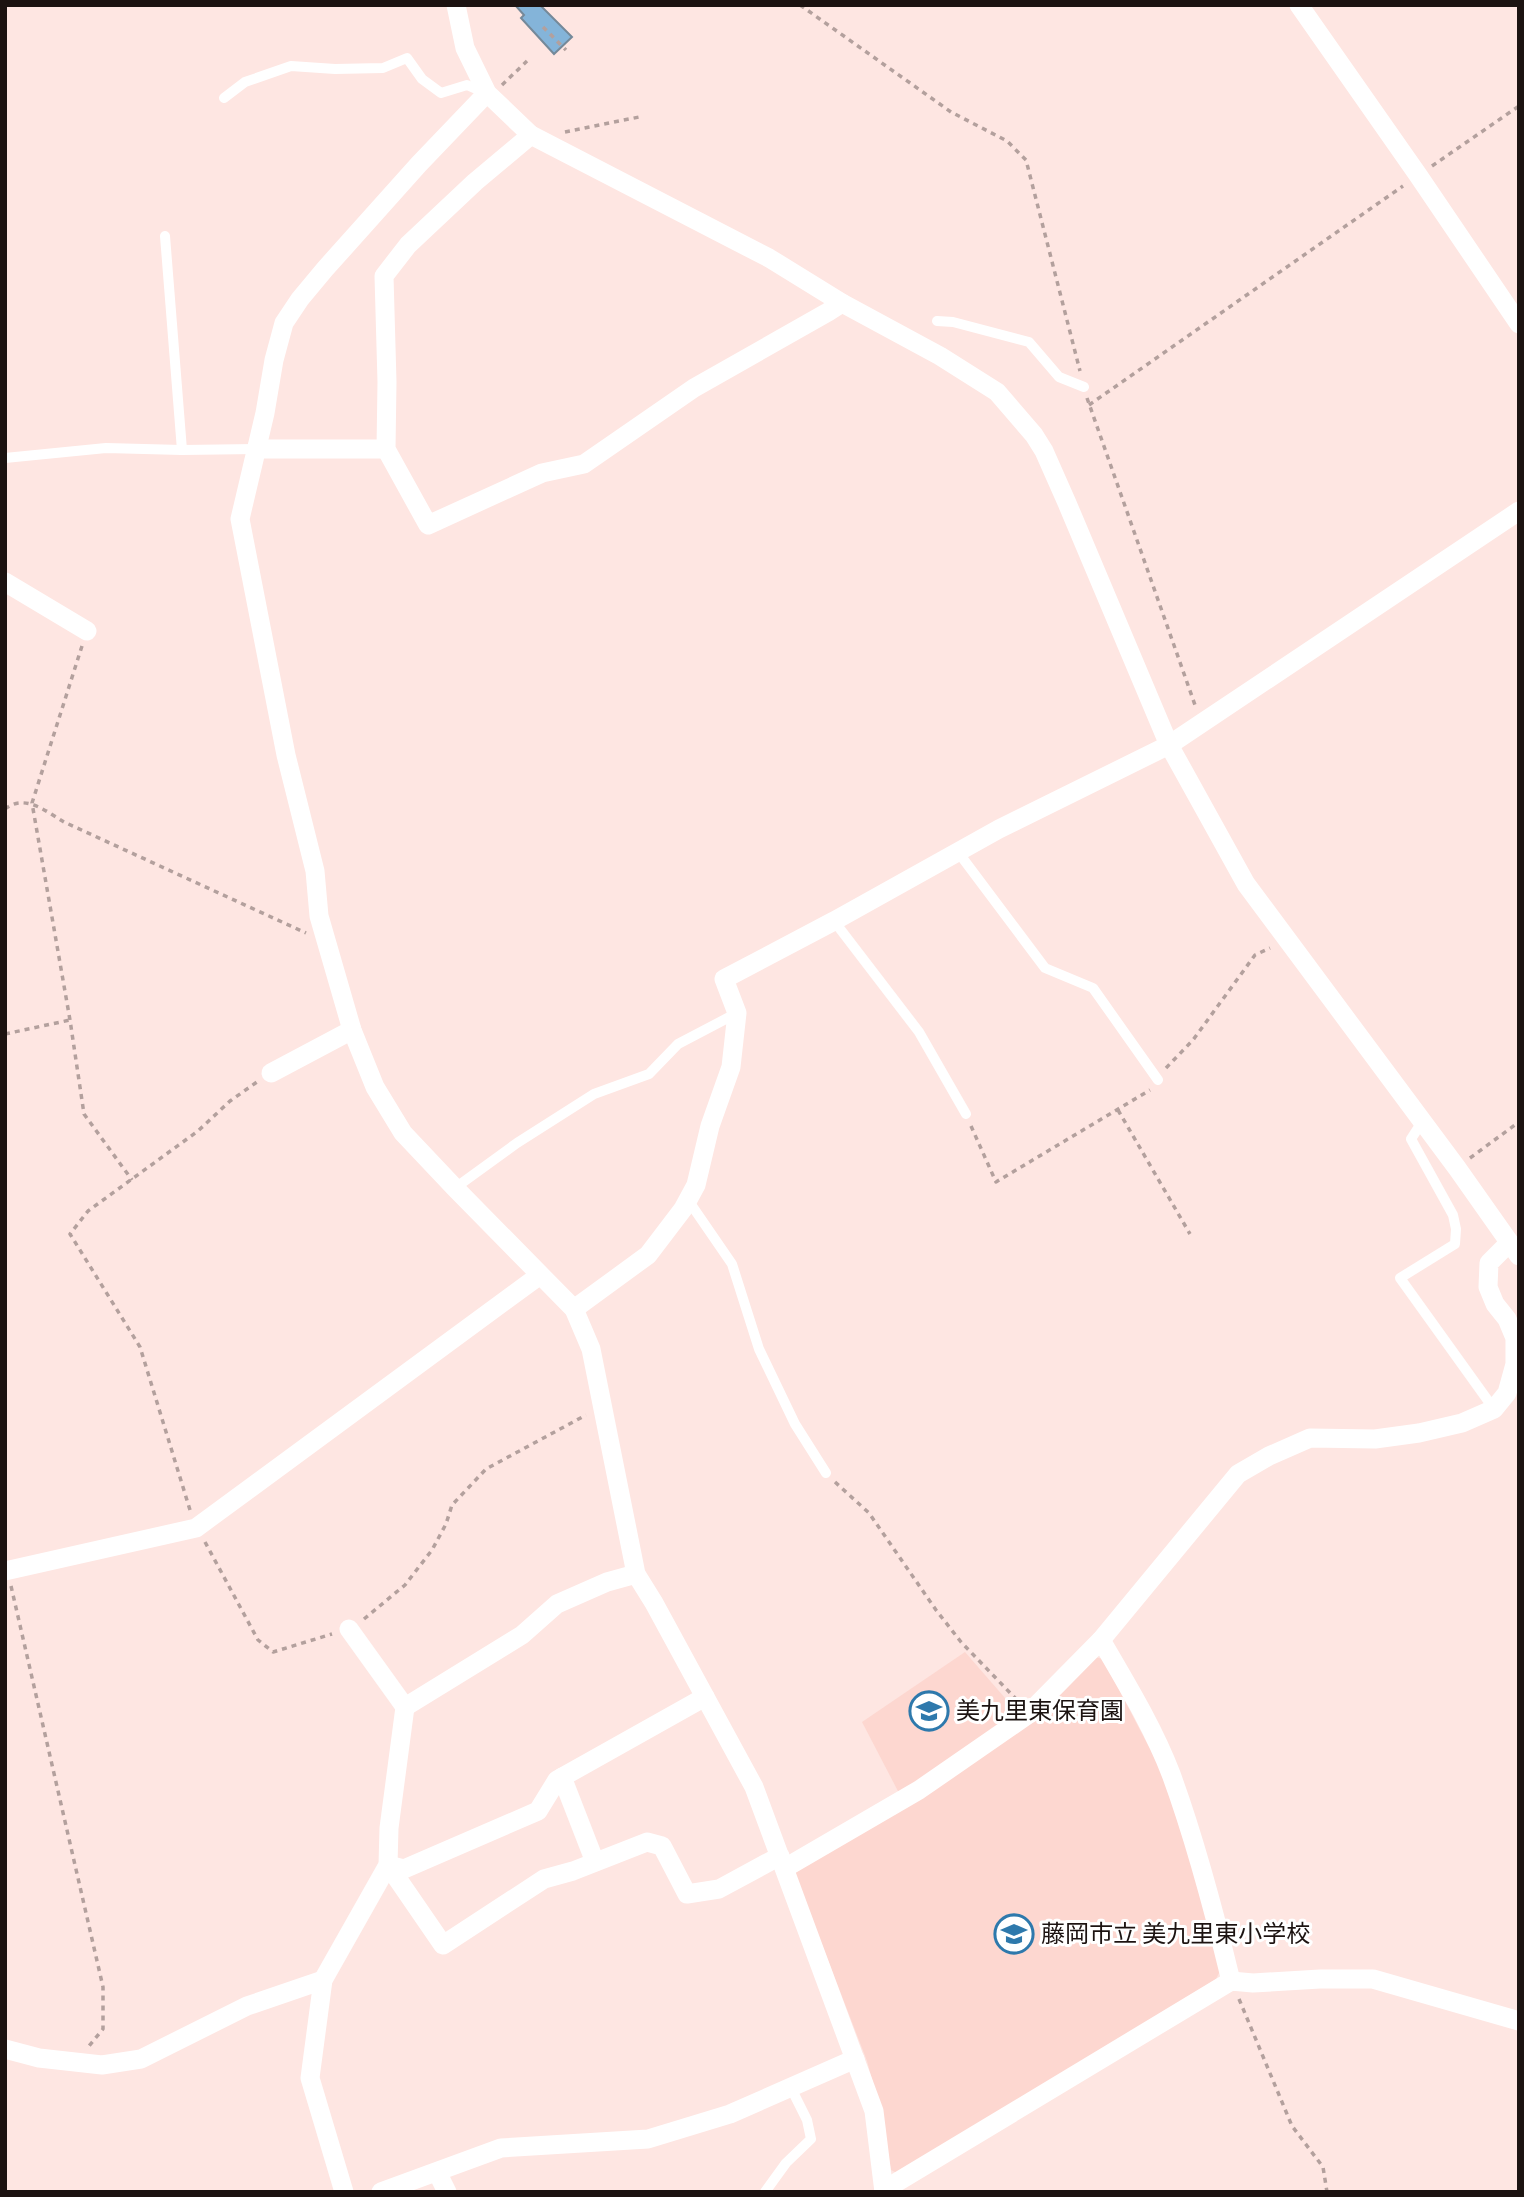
<svg xmlns="http://www.w3.org/2000/svg" width="1524" height="2197" font-family="Signika,'Noto Sans JP',sans-serif">
<style>
.built{fill:#fdd7d0}
.building{fill:#84b4d9;stroke:#758999;stroke-width:2}
.lines{fill:none;stroke-linecap:round;stroke-linejoin:round}
.path{stroke:#b3a09d;stroke-width:3.5;stroke-dasharray:5 5;stroke-linecap:butt}
.service{stroke:#fff;stroke-width:10}
.minor{stroke:#fff;stroke-width:19}
.labels{text-anchor:middle;dominant-baseline:central;stroke-width:6;stroke-linejoin:round;paint-order:stroke}
.poi-label{font-size:24px;fill:#1c1311;stroke:#fff;text-anchor:start}
</style>
<rect width="100%" height="100%" fill="#fee6e2"/>
<g class="built">
<path d="M965 1652 1018 1713 900 1795 862 1722Z"/>
<path d="M1095 1657 1103 1659 1162 1772 1202 1898 1221 1969 1216 1979 899 2174 891 2170 879 2105 867 2061 795 1875 798 1866Z"/>
</g>
<path class="building" d="M515 5H540L572 37 554 54 521 18 524 15Z"/>
<g class="lines">
<g class="path">
<path d="M800 5 951 112 1007 141 1026 160 1080 371"/>
<path d="M543 27 566 50"/>
<path d="M502 85 527 61"/>
<path d="M565 132 639 117"/>
<path d="M1432 166 1519 106"/>
<path d="M1087 398 1195 705"/>
<path d="M1089 405 1403 186"/>
<path d="M82 646 32 803 70 1020 84 1114 132 1180"/>
<path d="M5 809C25 793 47 812 64 822L306 933"/>
<path d="M5 1034 70 1020"/>
<path d="M1166 1068 1193 1040 1255 955 1270 948"/>
<path d="M1118 1110 1190 1234"/>
<path d="M971 1126 996 1182 1150 1090"/>
<path d="M1470 1158 1519 1122"/>
<path d="M835 1482 869 1513 936 1610 961 1642 1018 1701"/>
<path d="M190 1510 140 1347 70 1234 88 1211 198 1131 230 1101 257 1082"/>
<path d="M205 1542 258 1640 273 1652 332 1634"/>
<path d="M11 1586 103 1987V2029L89 2046"/>
<path d="M364 1619 405 1585 432 1550 446 1524 452 1505 486 1469 586 1415"/>
<path d="M1239 1999 1292 2126 1323 2167 1327 2192"/>
</g>
<g class="service">
<path d="M224 98 245 82 291 66 335 69 383 68 407 58 422 79 441 93 467 85 483 92"/>
<path d="M165 236 182 450 256 449"/>
<path d="M937 321 953 322 1029 342 1059 377 1084 387"/>
<path d="M5 458 106 448 182 450"/>
<path d="M958 852 1045 968 1093 988 1158 1080"/>
<path d="M834 921 919 1032 966 1114"/>
<path d="M1422 1122 1411 1139 1453 1215 1456 1229 1455 1244 1400 1278 1494 1409"/>
<path d="M455 1188 517 1143 594 1094 649 1074 678 1044 737 1013"/>
<path d="M688 1200 732 1264 759 1349 795 1424 826 1473"/>
<path d="M765 2192 786 2163 811 2139 807 2120 791 2088"/>
</g>
<g class="minor">
<path d="M456 5 465 48 487 93 531 135 769 258 842 303 940 356 997 392 1034 435 1044 451 1067 503 1169 745 1246 884 1457 1168 1519 1256"/>
<path d="M1299 5 1418 175 1519 324"/>
<path d="M487 93 419 164 325 269 300 299 284 323 274 360 265 413 240 519 286 755 315 871 319 916 352 1030 375 1087 403 1133 455 1188 574 1309 591 1349 636 1574 654 1603 754 1787 874 2111 884 2192"/>
<path d="M531 135 475 182 408 245 384 276 387 382 386 449 428 525 542 473 584 464 694 388 828 312 842 303"/>
<path d="M256 449H386"/>
<path d="M5 582 87 631"/>
<path d="M271 1073 352 1030"/>
<path d="M574 1309 648 1255 683 1209 696 1185 710 1126 731 1067 737 1013 724 979 834 921 999 829 1169 745 1519 511"/>
<path d="M5 1571 196 1528 540 1275"/>
<path d="M1101 1640 1238 1474 1269 1456 1310 1438 1375 1439 1419 1433 1462 1423 1494 1409 1507 1393 1515 1364V1338L1507 1319 1495 1304 1488 1287 1489 1263 1509 1243"/>
<path d="M405 1707 522 1635 557 1604 607 1582 636 1574"/>
<path d="M562 1777 595 1862"/>
<path d="M388 1865 443 1945 544 1879 573 1871 647 1842 662 1846 687 1894 719 1889 780 1856"/>
<path d="M388 1865 404 1869 538 1811 557 1780 705 1697"/>
<path d="M785 1868 919 1790 1026 1716 1101 1640C1126 1683 1153 1727 1171 1774 1196 1842 1214 1911 1231 1981"/>
<path d="M5 2049 39 2058 102 2065 141 2059 247 2006 323 1980"/>
<path d="M437 2172 447 2192"/>
<path d="M884 2190 1231 1981 1253 1983 1320 1979H1373L1519 2021"/>
<path d="M344 2192 310 2078 323 1980 388 1865 389 1828 405 1707 349 1629"/>
<path d="M381 2192 501 2148 648 2139 730 2114 855 2059"/>
</g>
</g>
<defs>
<g id="school-ring" transform="scale(2.0125)"><circle r="9.5" fill="#fff" stroke="#2e79ac" stroke-width="1.5"/><path d="M0-5L7-2L0 1L-7-2ZM-4 1L0 2.5L4 1V4Q0 6-4 4Z" fill="#2e79ac"/></g>
</defs>
<g fill-rule="evenodd">
<use href="#school-ring" x="929" y="1711"/>
<use href="#school-ring" x="1014" y="1934"/>
</g>
<g class="labels">
<g class="poi-label">
<text x="956" y="1711">美九里東保育園</text>
<text x="1041" y="1934">藤岡市立 美九里東小学校</text>
</g>
</g>
<rect width="1524" height="2197" fill="none" stroke="#1c1311" stroke-width="14"/>
</svg>
